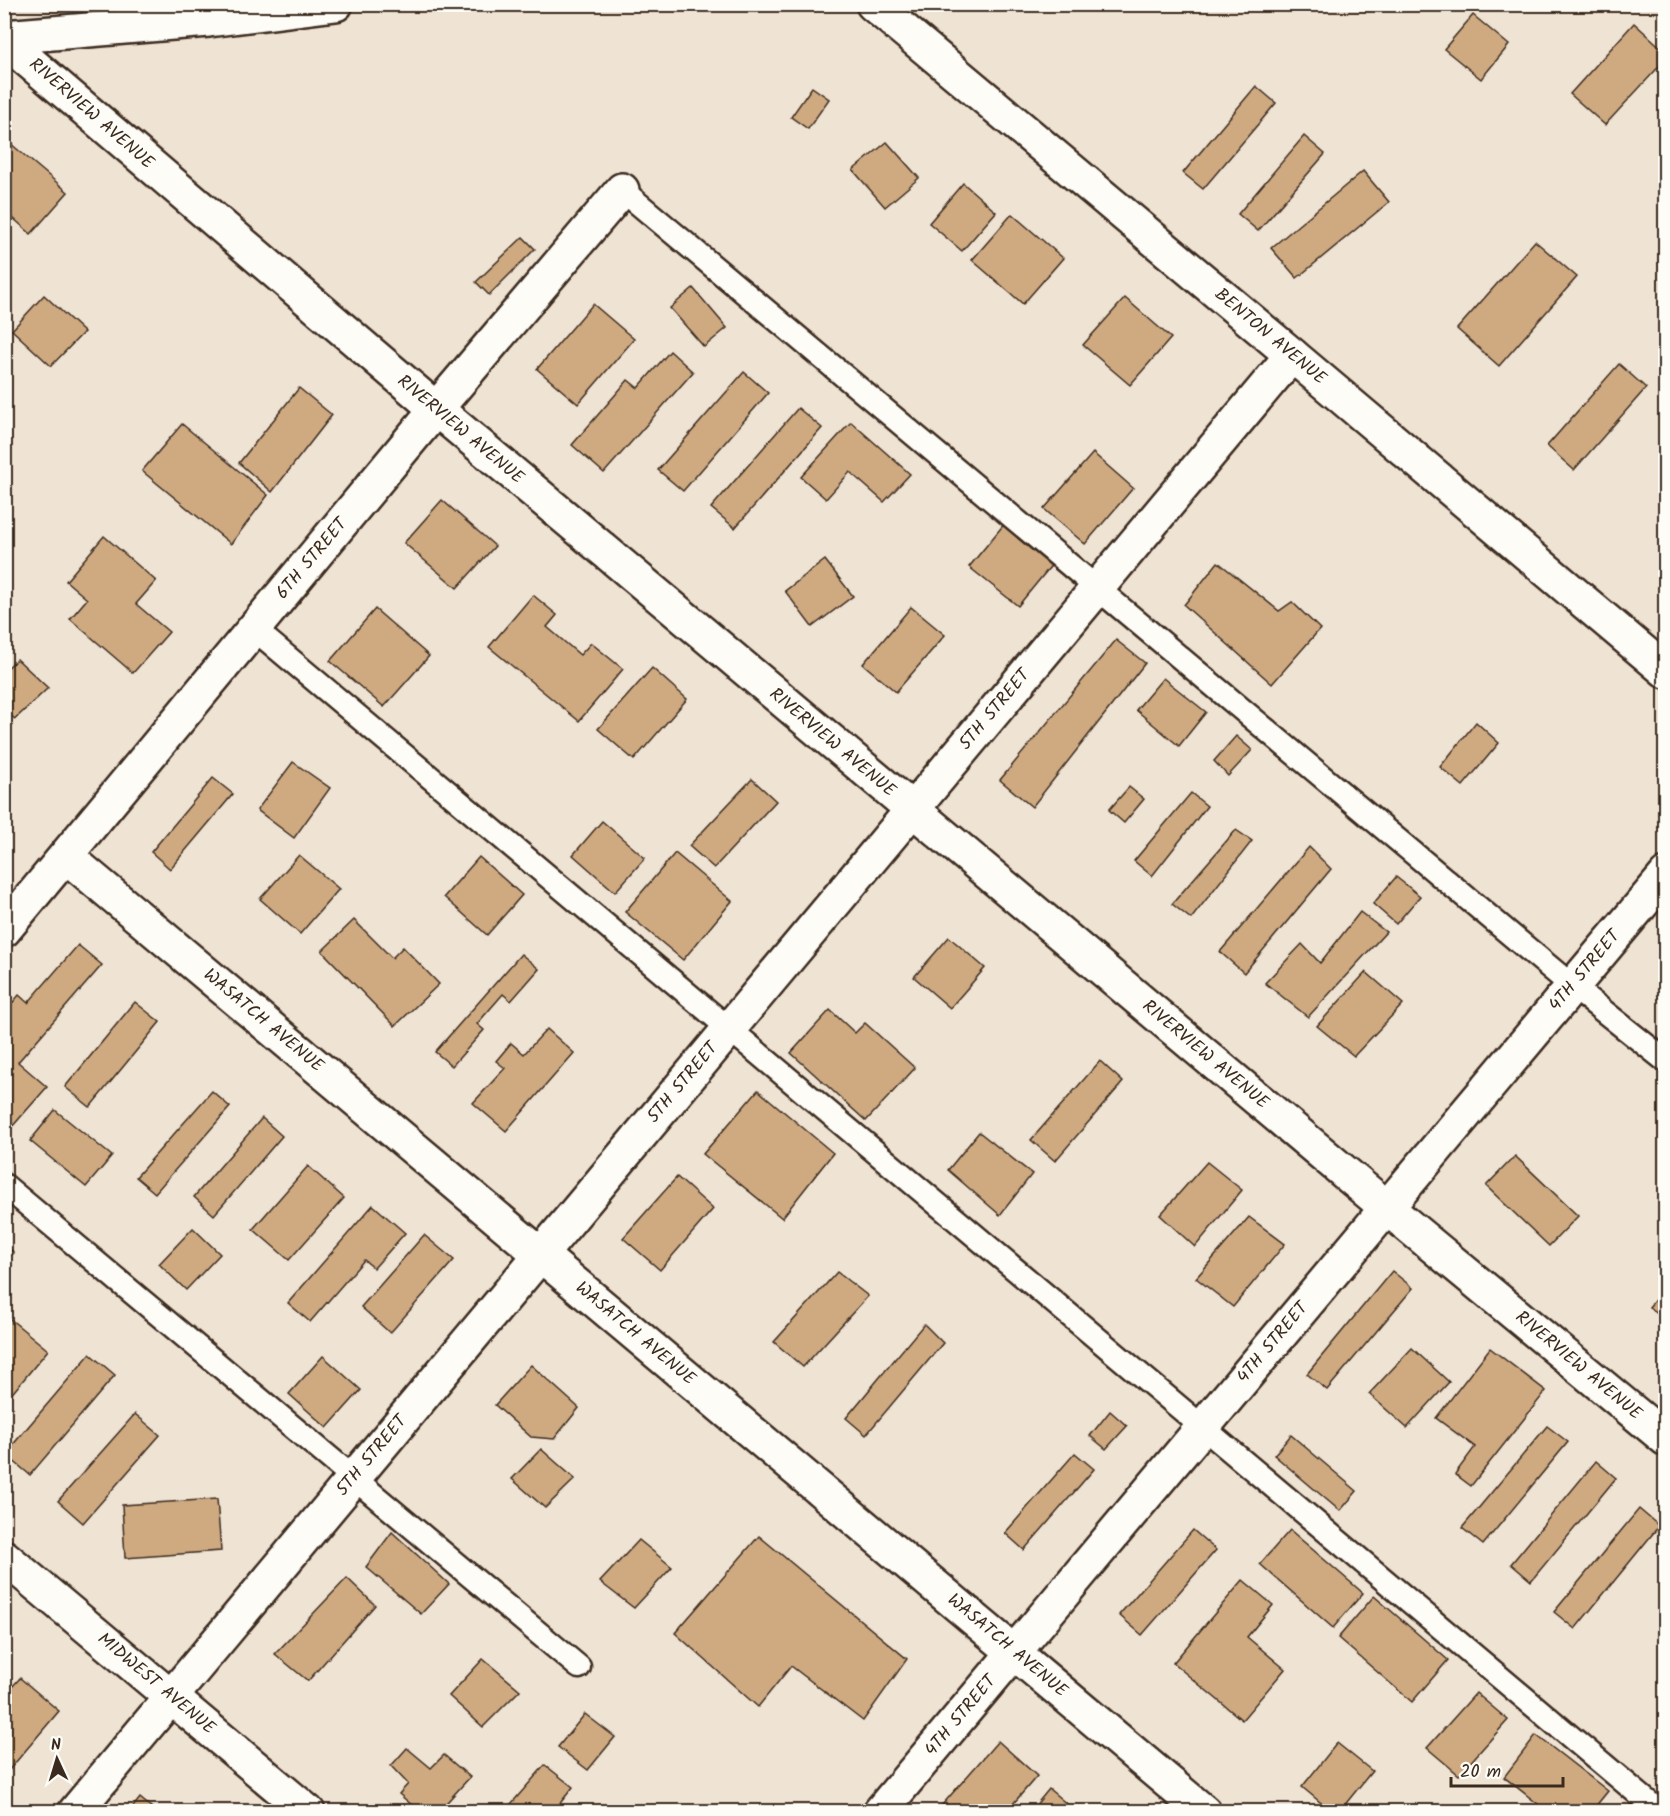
<svg xmlns="http://www.w3.org/2000/svg" width="1670" height="1816" font-family="Kalam,sans-serif">
<style>
.building{fill:#cfaa81;stroke:#3b2a1e;stroke-width:1.5}
.lines{fill:none;stroke-linecap:round;stroke-linejoin:round}
.lane-casing{stroke:#3b2a1e;stroke-width:27}
.street-casing{stroke:#3b2a1e;stroke-width:38}
.secondary-casing{stroke:#3b2a1e;stroke-width:38}
.lane{stroke:#fdfcf7;stroke-width:22}
.street{stroke:#fdfcf7;stroke-width:33}
.secondary{stroke:#fdfcf7;stroke-width:33}
.labels{text-anchor:middle;dominant-baseline:central;stroke-width:5;stroke-linejoin:round;paint-order:stroke}
.street-label{font-size:18px;fill:#3b2a1e;stroke:#fdfcf7}
</style>
<rect width="100%" height="100%" fill="#efe3d4"/>
<filter id="ink" filterUnits="userSpaceOnUse"><feTurbulence type="fractalNoise" baseFrequency=".0167" numOctaves="2"/><feDisplacementMap in="SourceGraphic" scale="12" xChannelSelector="R" yChannelSelector="G"/><feConvolveMatrix kernelMatrix="1 2 1 2 8 2 1 2 1" color-interpolation-filters="sRGB"/></filter>
<g filter="url(#ink)">
<g class="building">
<path d="M1473 15 1509 45 1481 79 1444 49Z"/>
<path d="M1634 23 1666 52V59L1605 125 1570 94Z"/>
<path d="M1256 86 1276 103 1203 189 1183 173Z"/>
<path d="M812 87 829 99 808 129 791 117Z"/>
<path d="M1304 136 1325 154 1258 231 1238 214Z"/>
<path d="M4 138 68 192 31 234 4 210Z"/>
<path d="M887 142 919 178 885 207 853 170Z"/>
<path d="M1363 171 1389 202 1297 278 1271 248Z"/>
<path d="M963 183 996 212 962 251 929 223Z"/>
<path d="M1012 214 1063 258 1023 304 972 260Z"/>
<path d="M523 237 535 249 489 295 476 282Z"/>
<path d="M1535 241 1577 277 1499 366 1457 329Z"/>
<path d="M693 288 727 328 704 347 670 308Z"/>
<path d="M44 295 84 332 51 366 12 330Z"/>
<path d="M1125 298 1171 338 1130 385 1083 345Z"/>
<path d="M593 304 634 339 578 404 537 369Z"/>
<path d="M670 351 693 372 604 473 572 445 628 380 638 388Z"/>
<path d="M1619 364 1646 388 1574 470 1547 446Z"/>
<path d="M744 372 768 393 683 491 658 470Z"/>
<path d="M299 388 332 415 272 492 239 463Z"/>
<path d="M798 408 822 428 735 528 711 508Z"/>
<path d="M851 422 910 474 884 502 850 472 826 499 801 477Z"/>
<path d="M182 424 268 495 231 544 142 471Z"/>
<path d="M1093 453 1133 488 1085 544 1044 509Z"/>
<path d="M442 500 495 546 457 588 404 543Z"/>
<path d="M1005 523 1054 562 1018 606 969 567Z"/>
<path d="M104 536 156 581 136 604 169 632 133 673 70 619 87 599 66 581Z"/>
<path d="M825 560 853 596 812 627 785 591Z"/>
<path d="M1218 562 1279 611 1292 602 1320 629 1272 684 1184 605Z"/>
<path d="M533 595 557 615 547 627 580 655 591 643 623 669 579 721 489 647Z"/>
<path d="M911 607 945 635 896 692 863 664Z"/>
<path d="M375 609 429 656 384 707 330 661Z"/>
<path d="M1116 640 1145 663 1032 807 1000 780Z"/>
<path d="M17 659 48 688 15 719 4 710V671Z"/>
<path d="M652 668 687 699 634 760 598 729Z"/>
<path d="M1163 678 1206 712 1179 746 1136 710Z"/>
<path d="M1476 722 1499 743 1463 786 1440 767Z"/>
<path d="M1236 736 1252 750 1228 776 1214 761Z"/>
<path d="M293 762 330 788 294 838 257 810Z"/>
<path d="M213 778 233 794 170 869 151 852Z"/>
<path d="M752 779 776 801 714 868 689 846Z"/>
<path d="M1129 787 1144 799 1124 823 1109 810Z"/>
<path d="M1191 793 1207 806 1152 876 1134 861Z"/>
<path d="M602 821 645 858 615 892 573 855Z"/>
<path d="M1236 830 1252 841 1191 919 1172 904Z"/>
<path d="M1309 847 1331 869 1244 973 1220 952Z"/>
<path d="M675 853 732 901 683 960 625 912Z"/>
<path d="M299 855 339 889 300 934 260 899Z"/>
<path d="M479 857 522 895 487 935 444 897Z"/>
<path d="M1396 877 1420 896 1396 924 1373 904Z"/>
<path d="M1360 912 1386 932 1308 1017 1265 983 1302 944 1320 963Z"/>
<path d="M354 920 392 958 403 947 439 984 395 1026 322 951Z"/>
<path d="M949 937 985 968 950 1008 914 977Z"/>
<path d="M78 945 102 965 18 1062 47 1087 4 1136V1048L9 1044 4 1040V1013L19 995 28 1003Z"/>
<path d="M521 954 539 969 511 1001 503 994 477 1024 484 1030 452 1066 435 1052Z"/>
<path d="M1366 972 1403 1004 1354 1056 1317 1026Z"/>
<path d="M135 1002 160 1022 90 1107 65 1087Z"/>
<path d="M830 1010 855 1033 865 1023 915 1068 866 1121 791 1053Z"/>
<path d="M547 1029 574 1053 506 1131 473 1103 505 1068 496 1061 511 1043 524 1054Z"/>
<path d="M1100 1061 1123 1082 1055 1161 1031 1140Z"/>
<path d="M758 1090 833 1153 782 1218 703 1154Z"/>
<path d="M212 1091 230 1107 155 1193 136 1177Z"/>
<path d="M55 1110 112 1156 86 1187 30 1141Z"/>
<path d="M262 1118 282 1136 214 1215 194 1197Z"/>
<path d="M979 1132 1032 1174 1000 1215 948 1170Z"/>
<path d="M1515 1156 1578 1216 1549 1246 1486 1186Z"/>
<path d="M1207 1162 1242 1190 1195 1247 1160 1215Z"/>
<path d="M308 1166 344 1198 289 1260 253 1229Z"/>
<path d="M677 1177 713 1209 660 1270 623 1238Z"/>
<path d="M373 1205 405 1233 374 1268 364 1260 310 1322 288 1303Z"/>
<path d="M1249 1217 1285 1244 1233 1307 1196 1278Z"/>
<path d="M193 1228 220 1254 186 1290 159 1264Z"/>
<path d="M424 1235 454 1260 390 1333 361 1307Z"/>
<path d="M4 1243 14 1253 4 1261Z"/>
<path d="M1392 1271 1413 1288 1327 1390 1307 1374Z"/>
<path d="M837 1272 868 1296 803 1367 774 1342Z"/>
<path d="M1666 1287V1321L1649 1307Z"/>
<path d="M4 1314 48 1350 5 1402H4Z"/>
<path d="M924 1324 943 1343 866 1435 846 1418Z"/>
<path d="M1412 1348 1449 1382 1407 1428 1369 1394Z"/>
<path d="M1490 1348 1546 1391 1471 1486 1455 1474 1475 1447 1436 1418Z"/>
<path d="M90 1354 115 1375 30 1475 5 1454Z"/>
<path d="M323 1356 361 1390 327 1428 289 1394Z"/>
<path d="M531 1365 579 1408 554 1439 531 1437 495 1405Z"/>
<path d="M1110 1411 1127 1426 1106 1449 1090 1436Z"/>
<path d="M135 1414 160 1435 83 1523 58 1501Z"/>
<path d="M1547 1426 1568 1442 1483 1545 1462 1528Z"/>
<path d="M1291 1435 1357 1491 1340 1511 1274 1455Z"/>
<path d="M541 1449 575 1479 545 1508 512 1479Z"/>
<path d="M1075 1453 1094 1469 1024 1550 1005 1533Z"/>
<path d="M1596 1461 1616 1478 1531 1581 1511 1564Z"/>
<path d="M217 1499 221 1551 125 1558 122 1505Z"/>
<path d="M1639 1509 1659 1526 1575 1629 1554 1612Z"/>
<path d="M1193 1530 1216 1550 1142 1635 1119 1615Z"/>
<path d="M1290 1530 1363 1593 1333 1628 1260 1564Z"/>
<path d="M392 1532 449 1584 421 1614 366 1567Z"/>
<path d="M759 1536 907 1659 863 1721 791 1666 758 1707 675 1633Z"/>
<path d="M639 1540 672 1567 634 1608 600 1582Z"/>
<path d="M347 1578 375 1605 308 1681 275 1654Z"/>
<path d="M1243 1580 1273 1605 1247 1637 1285 1669 1242 1720 1173 1663Z"/>
<path d="M1374 1596 1448 1660 1412 1702 1338 1638Z"/>
<path d="M483 1659 520 1690 483 1727 449 1696Z"/>
<path d="M20 1678 59 1711 4 1776V1696Z"/>
<path d="M1476 1693 1508 1720 1459 1775 1427 1748Z"/>
<path d="M585 1714 615 1737 588 1770 558 1747Z"/>
<path d="M1536 1735 1608 1791 1591 1812H1548L1504 1777Z"/>
<path d="M998 1741 1037 1776 1006 1812H936Z"/>
<path d="M1337 1743 1372 1771 1339 1812H1332L1302 1787Z"/>
<path d="M407 1748 431 1768 444 1755 470 1777 438 1812H420L399 1794 408 1784 391 1766Z"/>
<path d="M545 1765 573 1787 553 1812H504Z"/>
<path d="M1049 1789 1074 1810 1072 1812H1030Z"/>
<path d="M140 1798 157 1812H129Z"/>
</g>
<g class="lines">
<g class="lane-casing">
<g id="lane">
<path d="M622 190 1572 986 1666 1061"/>
<path d="M254 629 1660 1812"/>
<path d="M4 1185 579 1667"/>
</g>
</g>
<g class="street-casing">
<g id="street">
<path d="M873 4 1292 355 1666 671"/>
<path d="M4 40 436 409 1387 1208 1666 1439"/>
<path d="M66 856 1204 1812"/>
<path d="M4 930 436 409 622 190"/>
<path d="M4 1557 308 1812"/>
<path d="M75 1812 1292 355"/>
<path d="M880 1812 1666 875"/>
</g>
</g>
<g class="secondary-casing">
<path id="secondary" d="M4 37 209 20 336 4"/>
</g>
<use href="#lane" class="lane"/>
<use href="#street" class="street"/>
<use href="#secondary" class="secondary"/>
</g>
</g>
<g class="labels">
<g class="street-label">
<text transform="translate(91 114) rotate(41)">RIVERVIEW AVENUE</text>
<text transform="translate(1270 337) rotate(40)">BENTON AVENUE</text>
<text transform="translate(460 430) rotate(40)">RIVERVIEW AVENUE</text>
<text transform="translate(312 559) rotate(-50)">6TH STREET</text>
<text transform="translate(995 710) rotate(-50)">5TH STREET</text>
<text transform="translate(832 743) rotate(40)">RIVERVIEW AVENUE</text>
<text transform="translate(1585 971) rotate(-50)">4TH STREET</text>
<text transform="translate(263 1021) rotate(40)">WASATCH AVENUE</text>
<text transform="translate(1205 1055) rotate(40)">RIVERVIEW AVENUE</text>
<text transform="translate(683 1083) rotate(-50)">5TH STREET</text>
<text transform="translate(635 1334) rotate(40)">WASATCH AVENUE</text>
<text transform="translate(1273 1343) rotate(-50)">4TH STREET</text>
<text transform="translate(1578 1366) rotate(40)">RIVERVIEW AVENUE</text>
<text transform="translate(372 1456) rotate(-50)">5TH STREET</text>
<text transform="translate(1007 1646) rotate(40)">WASATCH AVENUE</text>
<text transform="translate(156 1684) rotate(40)">MIDWEST AVENUE</text>
<text transform="translate(961 1716) rotate(-50)">4TH STREET</text>
</g>
</g>
<rect width="1670" height="1816" fill="none" stroke="#fdfcf7" stroke-width="24"/>
<rect x="12" y="12" width="1646" height="1792" fill="none" stroke="#3b2a1e" stroke-width="2" filter="url(#ink)"/>
<g transform="translate(57 1759) rotate(356)" stroke="#fdfcf7" stroke-width="4.5" paint-order="stroke">
<path d="M0-4.5L10 22L0 15L-10 22Z" fill="#3b2a1e"/>
<text y="-9" font-size="16" font-weight="bold" text-anchor="middle" fill="#3b2a1e">N</text>
</g>
<path d="M1451 1777v9h112v-9" fill="none" stroke="#3b2a1e" stroke-width="3"/>
<text x="1460" y="1777" font-size="18" fill="#3b2a1e" stroke="#fdfcf7" stroke-width="4.5" paint-order="stroke">20 m</text>
</svg>
